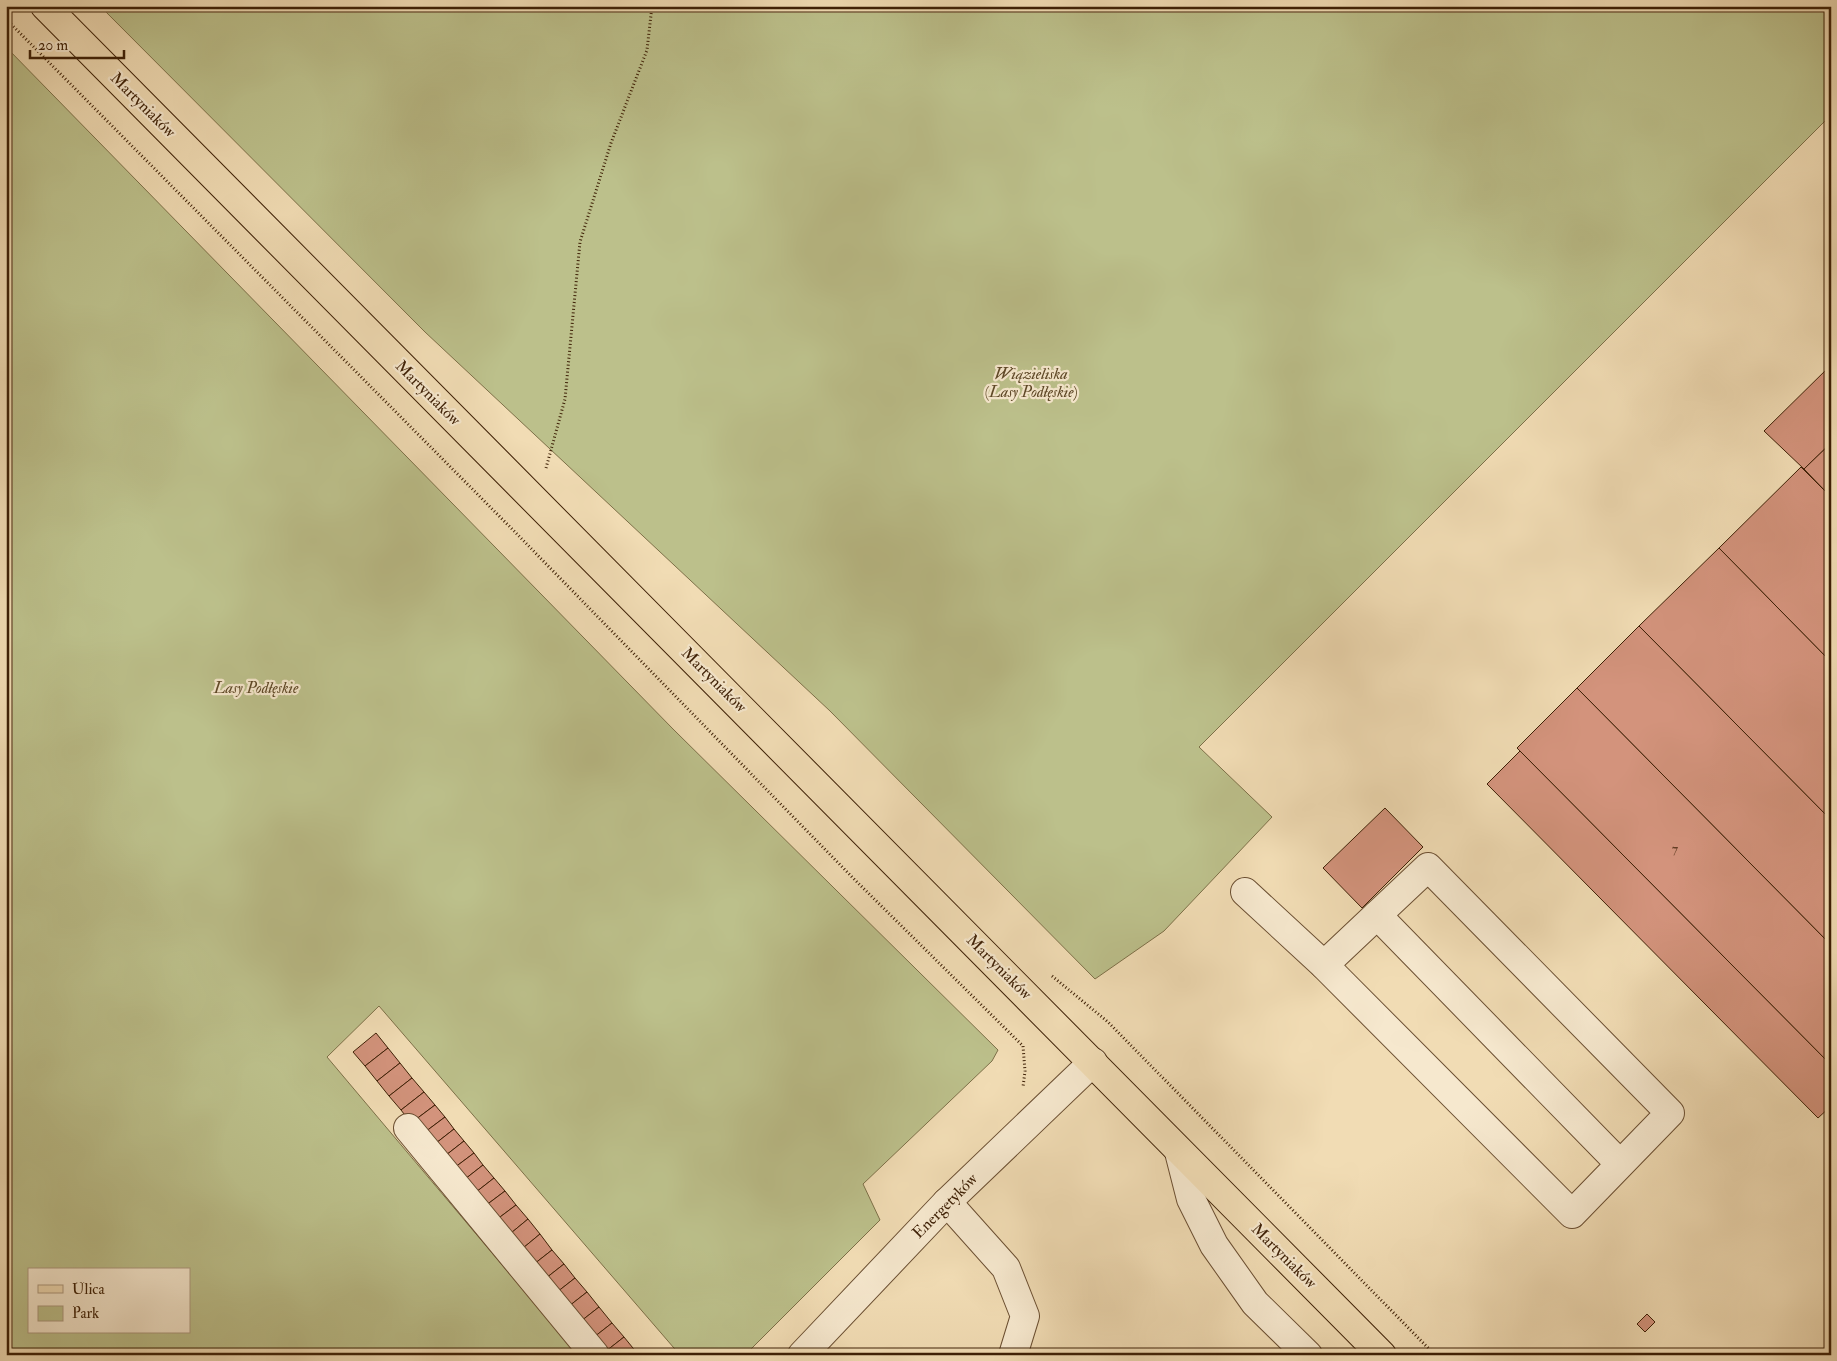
<svg xmlns="http://www.w3.org/2000/svg" width="1837" height="1361" font-family="'IM FELL Double Pica',serif">
<style>
.green{fill:#bcc08b;stroke:#7d7048;fill-rule:evenodd}
.building{fill:#d3937c;stroke:#3e2006}
.lines{fill:none;stroke-linecap:round;stroke-linejoin:round}
.minor-casing{stroke:#6b4f32;stroke-width:30}
.major-casing{stroke:#3e2006;stroke-width:30}
.path{stroke:#3e2006;stroke-width:3;stroke-dasharray:1 2.5;stroke-linecap:butt}
.minor{stroke:#f6e8ce;stroke-width:28}
.major{stroke:#f1dcb4;stroke-width:28}
.labels{text-anchor:middle;dominant-baseline:central;stroke-width:4.5;stroke-linejoin:round;paint-order:stroke}
.number-label{font-size:14px;fill:#633d24}
.street-label{font-size:16px;fill:#3e2006;stroke:#f6e8ce}
.park-label{font-size:16px;font-style:italic;fill:#5e4827;stroke:#f6e8ce}
</style>
<rect width="100%" height="100%" fill="#f1dcb4"/>
<filter id="stains"><feTurbulence type="fractalNoise" baseFrequency=".004" numOctaves="4"/><feColorMatrix values="0 0 0 0 .2 0 0 0 0 .09 0 0 0 0 .02 0 0 0 .5 -.17"/></filter>
<radialGradient id="worn" r=".72"><stop offset=".6" stop-color="#630" stop-opacity="0"/><stop offset="1" stop-color="#630" stop-opacity=".3"/></radialGradient>
<g class="green">
<path d="M100 6H1831V115L1199 747 1272 817 1164 931 1095 979 830 711 425 332Z"/>
<path d="M6 47 673 729 998 1050 992 1061 863 1184 880 1220 745 1355H680L379 1006 327 1057 578 1355H6ZM29 1270H189V1332H29Z"/>
</g>
<g class="building">
<path d="M1831 365V443L1804 469 1764 431Z"/>
<path d="M1831 443V497L1804 469Z"/>
<path d="M1801 467 1831 497V662L1719 548Z"/>
<path d="M1719 548 1831 662V820L1639 626Z"/>
<path d="M1639 626 1831 820V945L1577 688Z"/>
<path d="M1577 688 1831 945V1065L1517 748Z"/>
<path d="M1520 751 1831 1065V1106L1818 1118 1487 784Z"/>
<path d="M1385 808 1423 847 1362 908 1323 868Z"/>
<path d="M376 1033 388 1048 365 1066 353 1052Z"/>
<path d="M388 1048 400 1063 377 1081 365 1066Z"/>
<path d="M400 1063 412 1078 389 1096 377 1081Z"/>
<path d="M412 1078 424 1092 401 1110 389 1096Z"/>
<path d="M424 1092 435 1105 411 1123 401 1110Z"/>
<path d="M435 1105 445 1117 421 1135 411 1123Z"/>
<path d="M445 1117 454 1129 431 1147 421 1135Z"/>
<path d="M454 1129 464 1141 441 1159 431 1147Z"/>
<path d="M464 1141 474 1153 450 1171 441 1159Z"/>
<path d="M474 1153 483 1165 460 1183 450 1171Z"/>
<path d="M483 1165 494 1178 471 1196 460 1183Z"/>
<path d="M494 1178 505 1191 481 1209 471 1196Z"/>
<path d="M505 1191 516 1205 492 1223 481 1209Z"/>
<path d="M516 1205 528 1219 505 1238 492 1223Z"/>
<path d="M528 1219 540 1234 517 1253 505 1238Z"/>
<path d="M540 1234 552 1250 529 1268 517 1253Z"/>
<path d="M552 1250 564 1264 541 1282 529 1268Z"/>
<path d="M564 1264 575 1278 552 1296 541 1282Z"/>
<path d="M575 1278 587 1292 564 1310 552 1296Z"/>
<path d="M587 1292 599 1307 576 1325 564 1310Z"/>
<path d="M599 1307 612 1323 589 1341 576 1325Z"/>
<path d="M1647 1314 1655 1322 1645 1332 1637 1324Z"/>
<path d="M612 1323 624 1337 601 1355 589 1341Z"/>
<path d="M624 1337 637 1353 634 1355H601Z"/>
</g>
<g class="lines">
<g class="minor-casing">
<g id="minor">
<path d="M1245 892 1324 965 1572 1214 1670 1113 1428 867 1377 915 1620 1164"/>
<path d="M1324 965 1377 915"/>
<path d="M408 1128 595 1355"/>
<path d="M1179 1152 1191 1199 1214 1245 1255 1303 1308 1355"/>
<path d="M947 1202 1006 1268 1025 1316 1013 1355"/>
<path d="M802 1355 947 1202 1093 1062"/>
</g>
</g>
<g class="major-casing">
<path id="major" d="M45 6 1382 1355"/>
</g>
<g class="path">
<path d="M6 19 513 530 852 877 1023 1046 1025 1071 1023 1087"/>
<path d="M546 468 565 399 580 242 611 143 647 50 652 6"/>
<path d="M1052 976 1108 1022 1435 1355"/>
</g>
<use href="#minor" class="minor"/>
<use href="#major" class="major"/>
</g>
<g class="labels">
<g class="number-label">
<text x="1675" y="848">7</text>
</g>
<g class="street-label">
<text transform="translate(143 105) rotate(45)">Martyniaków</text>
<text transform="translate(428 393) rotate(45)">Martyniaków</text>
<text transform="translate(714 680) rotate(45)">Martyniaków</text>
<text transform="translate(999 967) rotate(45)">Martyniaków</text>
<text transform="translate(945 1206) rotate(-45)">Energetyków</text>
<text transform="translate(1284 1256) rotate(45)">Martyniaków</text>
</g>
<g class="park-label">
<text x="1031" y="374">Wiązieliska<tspan x="1031" dy="18">(Lasy Podłęskie)</tspan></text>
<text x="256" y="688">Lasy Podłęskie</text>
</g>
</g>
<rect width="1837" height="1361" fill="none" stroke="#f1dcb4" stroke-width="25"/>
<rect x="8" y="8" width="1822" height="1346" fill="none" stroke="#3e2006" stroke-width="2.5"/>
<rect x="12" y="12" width="1812" height="1336" fill="none" stroke="#3e2006"/>
<rect x="28" y="1268" width="162" height="65" fill="#f6e8ce" stroke="#ac987e"/>
<rect x="38" y="1285" width="25" height="8" fill="#f1dcb4" stroke="#ac987e"/>
<text x="72" y="1294" font-size="15" fill="#3e2006">Ulica</text>
<rect x="38" y="1306" width="25" height="15" fill="#bcc08b" stroke="#ac987e"/>
<text x="72" y="1318" font-size="15" fill="#3e2006">Park</text>
<path d="M30 50v8h94v-8" fill="none" stroke="#3e2006" stroke-width="2.5"/>
<text x="38" y="50" font-size="15" fill="#3e2006" stroke="#f6e8ce" stroke-width="4" paint-order="stroke">20 m</text>
<rect width="100%" height="100%" filter="url(#stains)"/>
<rect width="100%" height="100%" fill="url(#worn)"/>
</svg>
